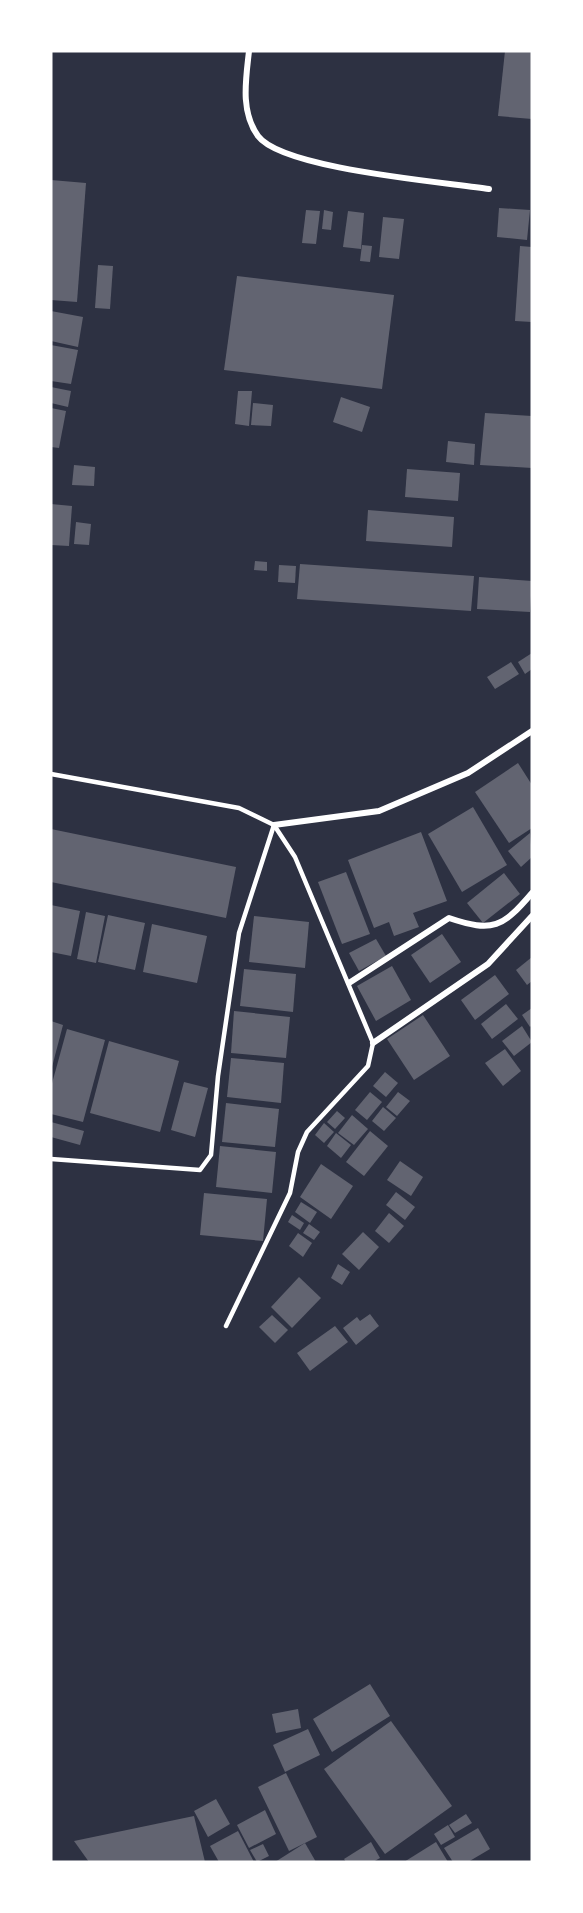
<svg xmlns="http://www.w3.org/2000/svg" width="583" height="1913" font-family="'Varela Round',sans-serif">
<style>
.building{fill:#626471}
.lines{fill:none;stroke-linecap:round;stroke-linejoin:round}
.service{stroke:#fff;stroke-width:4.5}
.minor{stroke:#fff;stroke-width:6}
</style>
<rect width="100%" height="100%" fill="#2d3142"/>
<g class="building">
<path d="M505 51H532V119L498 116Z"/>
<path d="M51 180 86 183 77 302 51 300Z"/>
<path d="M499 208 530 210 527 240 497 237Z"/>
<path d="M306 210 320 211 316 244 302 243Z"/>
<path d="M324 210 333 212 331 230 322 229Z"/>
<path d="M348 211 364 213 361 249 343 247Z"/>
<path d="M383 217 404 219 399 259 379 257Z"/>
<path d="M362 245 372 246 370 262 360 261Z"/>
<path d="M520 246 532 247V322L515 321Z"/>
<path d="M98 265 113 266 110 309 95 308Z"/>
<path d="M237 276 394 295 382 389 224 370Z"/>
<path d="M51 311 83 317 78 347 51 341Z"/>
<path d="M51 345 78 350 71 384 51 381Z"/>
<path d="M51 387 71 391 68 407 51 403Z"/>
<path d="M238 391H252L249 426 235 424Z"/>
<path d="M341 397 370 407 362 432 333 422Z"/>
<path d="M253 403 273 405 271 426 251 425Z"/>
<path d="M51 408 66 411 59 448 51 447Z"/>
<path d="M485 413 532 416V468L480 465Z"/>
<path d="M448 441 475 444 474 465 446 462Z"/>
<path d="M74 465 95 467 94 486 72 485Z"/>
<path d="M407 469 460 473 458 501 405 497Z"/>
<path d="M51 504 72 506 69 546 51 545Z"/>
<path d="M368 510 454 517 452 547 366 541Z"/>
<path d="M76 522 91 524 89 545 74 544Z"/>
<path d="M255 561 267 562V571L254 570Z"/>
<path d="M300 564 474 576 471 611 297 599Z"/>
<path d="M279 565 296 566 295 583 278 582Z"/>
<path d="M479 577 532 581 530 612 477 609Z"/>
<path d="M532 653V669L525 674 518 662Z"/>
<path d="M511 662 519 674 495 689 487 677Z"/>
<path d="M518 763 532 785V828L509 843 475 792Z"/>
<path d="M473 807 507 865 462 892 428 834Z"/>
<path d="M51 829 236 867 226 918 51 882Z"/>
<path d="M421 832 447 901 413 913 419 927 394 936 389 922 374 928 348 860Z"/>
<path d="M530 833 532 857 521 867 508 851Z"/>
<path d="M346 872 370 934 342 944 318 882Z"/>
<path d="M504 873 520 894 483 923 467 903Z"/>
<path d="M51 905 80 911 71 956 51 952Z"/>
<path d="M86 912 105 916 96 963 77 959Z"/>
<path d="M108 915 145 923 135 970 98 962Z"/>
<path d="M254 916 309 922 305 968 249 962Z"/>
<path d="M152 924 207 936 197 983 143 972Z"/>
<path d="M442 934 461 962 430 983 411 955Z"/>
<path d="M376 939 386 956 359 971 349 953Z"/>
<path d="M532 957V981L527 985 516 970Z"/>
<path d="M392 966 411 1000 376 1021 357 986Z"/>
<path d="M244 969 296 974 293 1012 240 1006Z"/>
<path d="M495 975 509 994 475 1020 461 1000Z"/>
<path d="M506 1004 518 1019 492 1039 481 1024Z"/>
<path d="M532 1008V1025L530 1027 522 1015Z"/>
<path d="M234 1011 290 1017 286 1058 231 1053Z"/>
<path d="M423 1015 450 1056 414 1080 387 1039Z"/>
<path d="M51 1021 63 1025 52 1067H51Z"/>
<path d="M522 1026 532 1042 514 1056 502 1041Z"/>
<path d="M67 1029 105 1040 83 1122 51 1114V1087Z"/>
<path d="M109 1041 179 1061 160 1132 90 1113Z"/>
<path d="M505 1049 521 1071 503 1086 485 1063Z"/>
<path d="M231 1058 284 1063 281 1103 227 1097Z"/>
<path d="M385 1072 398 1083 386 1097 373 1086Z"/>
<path d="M184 1082 208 1088 195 1137 171 1130Z"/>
<path d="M370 1092 382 1102 367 1120 355 1110Z"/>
<path d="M398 1092 410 1101 397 1116 386 1107Z"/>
<path d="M226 1103 279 1109 275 1147 222 1142Z"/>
<path d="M383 1107 396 1118 384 1131 372 1121Z"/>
<path d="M337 1111 345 1118 335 1129 327 1122Z"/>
<path d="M352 1115 368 1129 354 1145 338 1133Z"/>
<path d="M51 1122 84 1131 80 1145 51 1137Z"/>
<path d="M324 1123 334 1132 324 1143 315 1135Z"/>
<path d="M370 1131 388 1146 364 1176 346 1162Z"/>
<path d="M336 1133 351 1145 341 1158 327 1146Z"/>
<path d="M220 1146 276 1152 272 1193 216 1187Z"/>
<path d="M400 1161 423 1177 411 1196 387 1180Z"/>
<path d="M321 1164 353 1186 331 1219 300 1197Z"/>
<path d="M396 1192 415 1207 405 1220 386 1205Z"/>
<path d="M204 1193 267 1199 263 1241 200 1235Z"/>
<path d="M301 1202 317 1212 310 1223 295 1212Z"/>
<path d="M389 1213 404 1226 389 1243 375 1231Z"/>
<path d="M292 1215 304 1223 300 1230 288 1222Z"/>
<path d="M309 1224 320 1232 314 1240 303 1233Z"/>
<path d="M363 1232 379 1247 359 1270 342 1254Z"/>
<path d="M298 1233 312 1243 303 1257 289 1246Z"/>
<path d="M338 1264 350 1272 342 1285 331 1278Z"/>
<path d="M299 1277 321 1298 292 1328 271 1307Z"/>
<path d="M370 1314 379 1326 356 1345 343 1328 357 1317 360 1321Z"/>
<path d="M272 1315 288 1330 275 1343 259 1327Z"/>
<path d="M335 1326 348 1342 310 1371 297 1353Z"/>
<path d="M370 1684 390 1716 332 1752 313 1719Z"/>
<path d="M298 1709 301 1728 276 1733 272 1714Z"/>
<path d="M391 1721 452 1806 385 1854 324 1769Z"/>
<path d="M308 1729 320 1755 285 1772 273 1745Z"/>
<path d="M286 1773 317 1837 289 1851 258 1787Z"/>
<path d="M216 1799 230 1824 208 1837 194 1811Z"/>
<path d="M265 1810 276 1834 249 1848 237 1825Z"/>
<path d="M466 1814 472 1823 455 1833 449 1825Z"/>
<path d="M194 1816 205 1862H89L74 1841Z"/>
<path d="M448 1825 455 1837 441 1845 434 1834Z"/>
<path d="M478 1828 490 1849 468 1862H453L444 1848Z"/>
<path d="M238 1831 254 1862H219L210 1846Z"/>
<path d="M371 1842 380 1858 373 1862H346L344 1859Z"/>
<path d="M436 1842 448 1862H404Z"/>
<path d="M305 1843 316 1862H275Z"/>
<path d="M263 1844 269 1856 257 1862 250 1850Z"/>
</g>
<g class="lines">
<g class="service">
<path d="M51 774 239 808 274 825"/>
<path d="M51 1159 200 1170 211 1155 218 1076 239 933 274 825"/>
<path d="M226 1326 290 1193 298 1152 307 1132 368 1066 373 1043 295 857 274 825"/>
</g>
<g class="minor">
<path d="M249 51C246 79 240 111 258 136 282 169 444 182 489 189"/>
<path d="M274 825 379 811 468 773 532 731"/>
<path d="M349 983 449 918C493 933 503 927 532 893"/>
<path d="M373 1043 488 964 532 916"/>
</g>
</g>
<rect width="583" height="1913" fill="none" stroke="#ffffff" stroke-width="105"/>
</svg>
